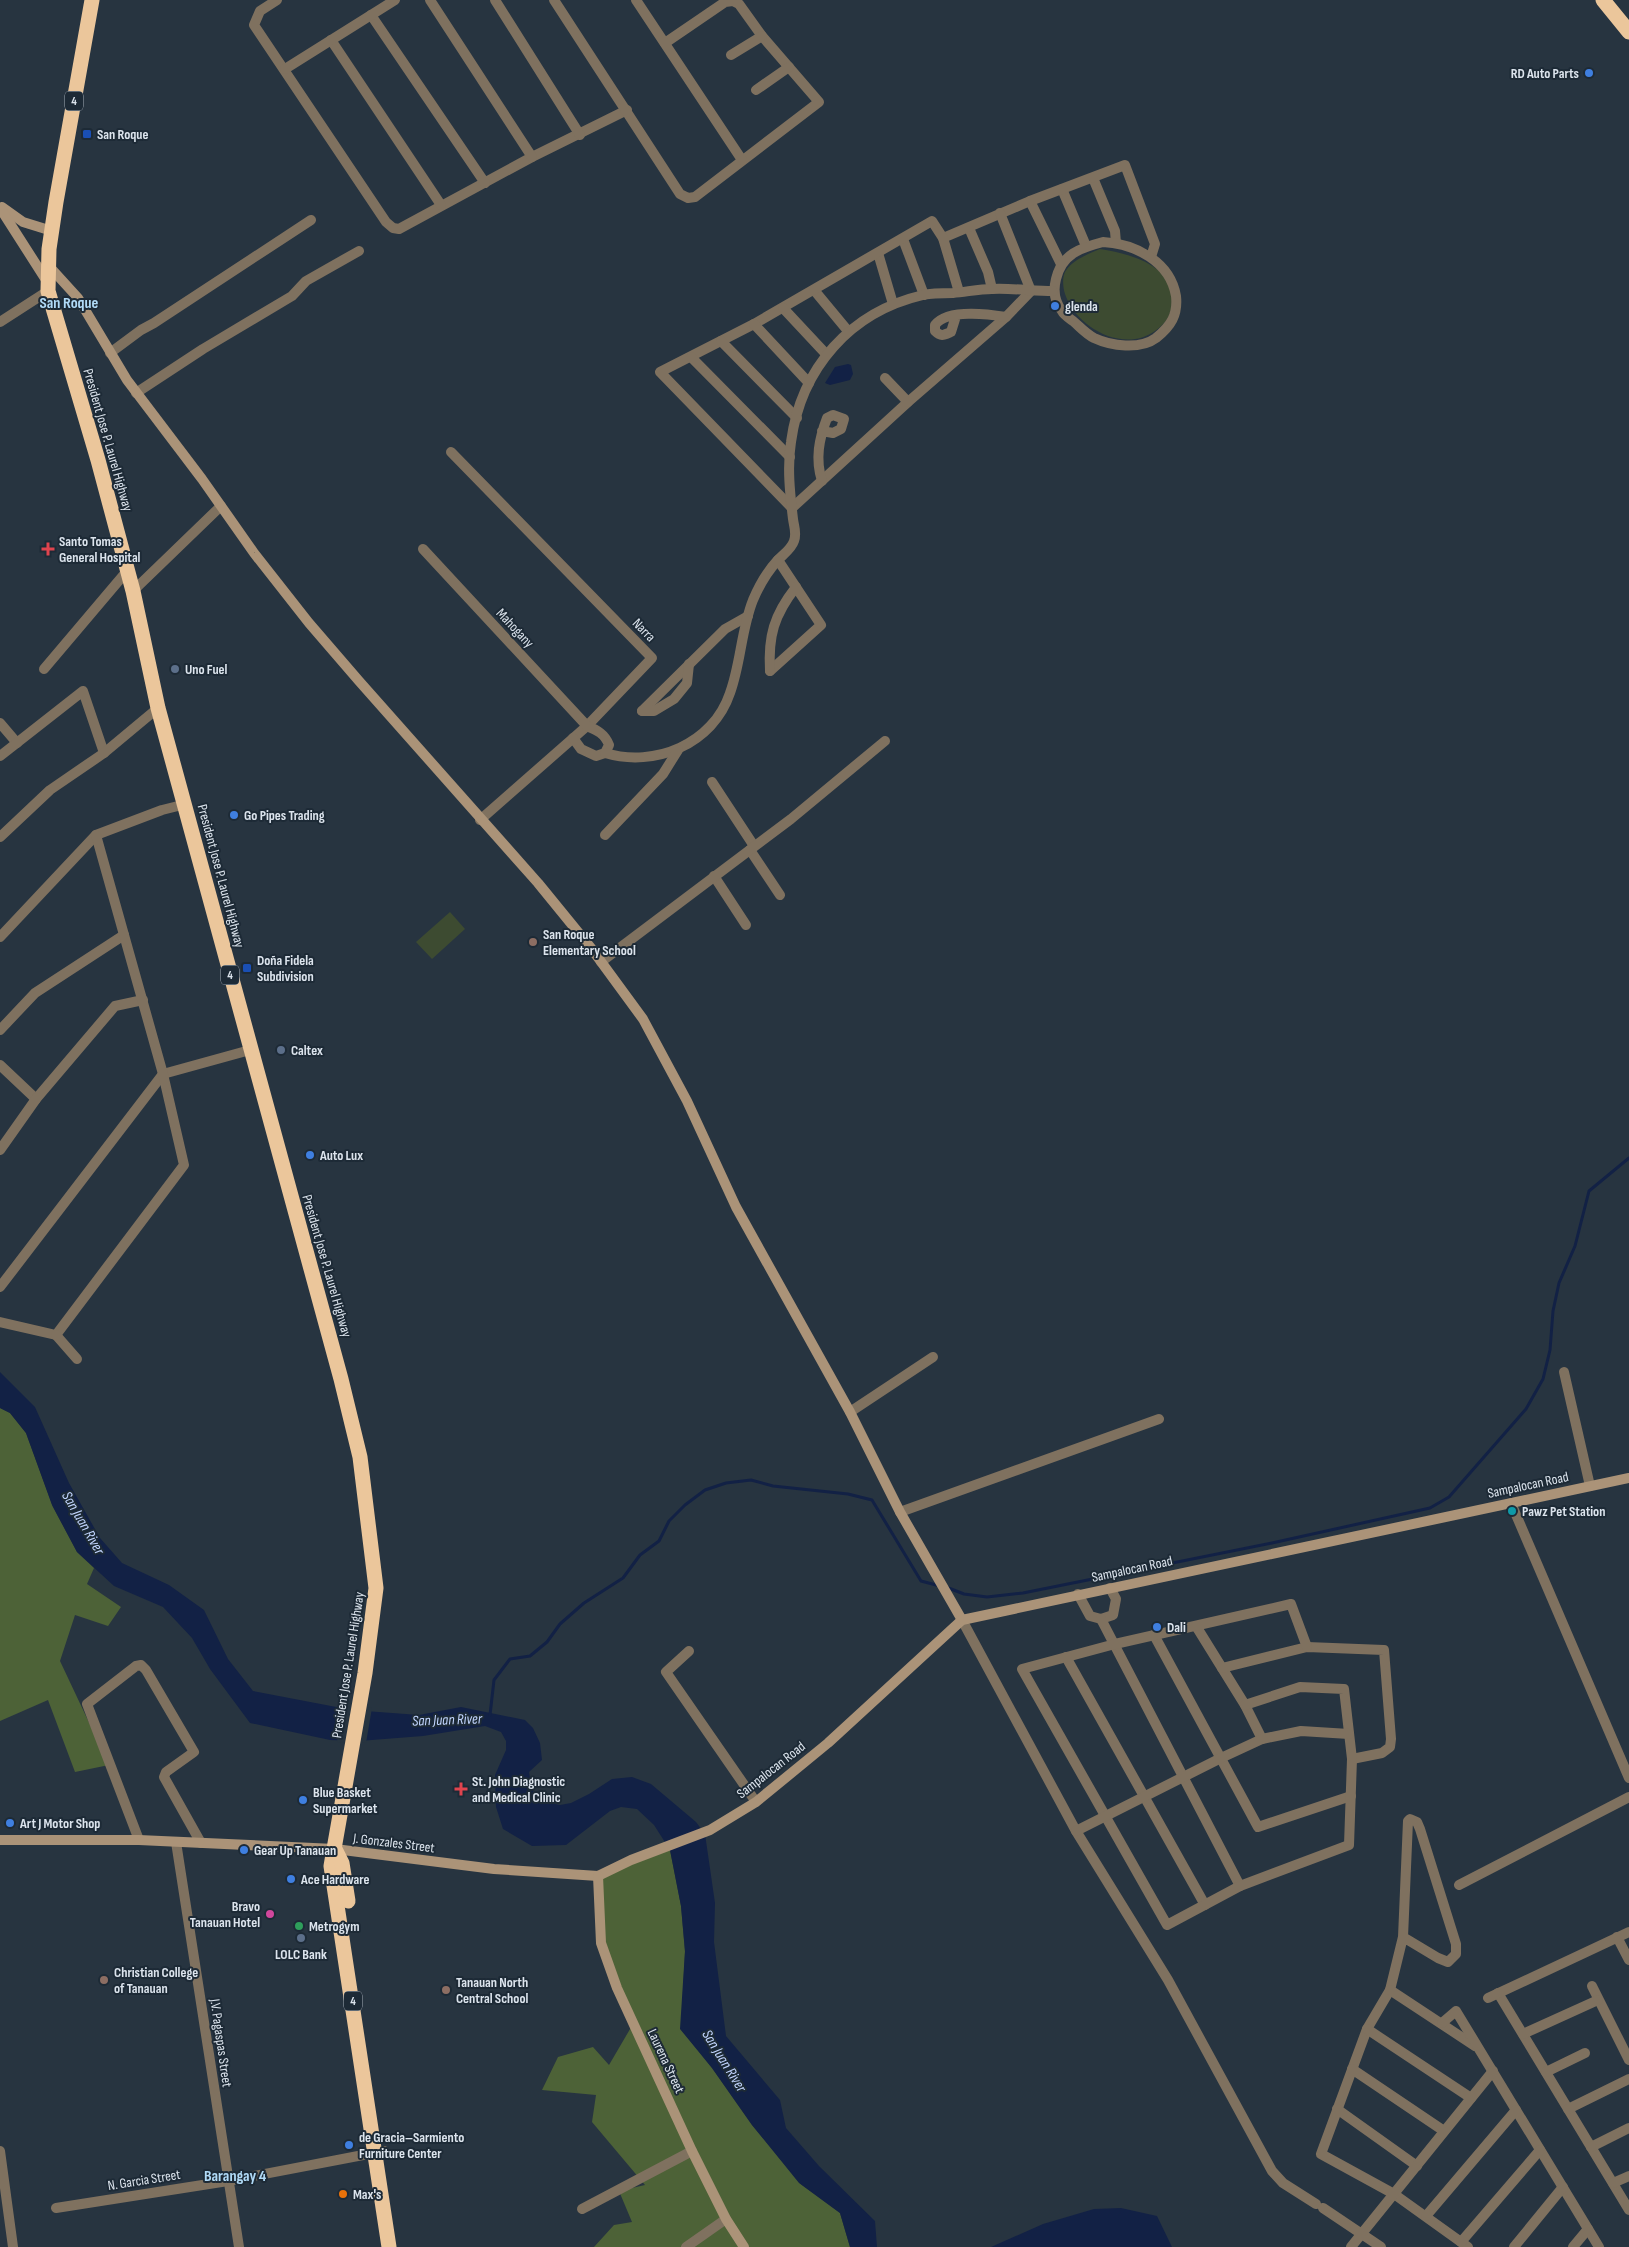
<svg xmlns="http://www.w3.org/2000/svg" width="1629" height="2247" font-family="'Sofia Sans Condensed',sans-serif">
<style>
.green{fill:#3d4b31}
.forest{fill:#4d6237}
.water{fill:#122145}
.pier{fill:#273440}
.lines{fill:none;stroke-linecap:round;stroke-linejoin:round}
.stream{stroke:#122145;stroke-width:3}
.street{stroke:#7f715f;stroke-width:10}
.secondary{stroke:#ab9378;stroke-width:10}
.highway{stroke:#ebc69b;stroke-width:15}
.shop-dot{fill:#3f7fe0;stroke:#1d2a36;stroke-width:2}
.transit-dot{fill:#1a4fb4;stroke:#1d2a36;stroke-width:2}
.health-dot{fill:#e0444e;stroke:#1d2a36;stroke-width:2}
.service-dot{fill:#5c6f8a;stroke:#1d2a36;stroke-width:2}
.education-dot{fill:#8d6e63;stroke:#1d2a36;stroke-width:2}
.culture-dot{fill:#0f9aa8;stroke:#1d2a36;stroke-width:2}
.hotel-dot{fill:#d1479c;stroke:#1d2a36;stroke-width:2}
.leisure-dot{fill:#2e9e5b;stroke:#1d2a36;stroke-width:2}
.food-dot{fill:#e8710a;stroke:#1d2a36;stroke-width:2}
.labels{text-anchor:middle;dominant-baseline:central;stroke-width:4;stroke-linejoin:round;paint-order:stroke}
.shield{fill:#1d2a36;stroke:#a3acb6;stroke-width:1}
.shield-label{font-size:12px;font-weight:bold;fill:#dce4ed}
.poi-label{font-size:14px;font-weight:bold;fill:#dce4ed;stroke:#1d2a36;text-anchor:start}
.street-label{font-size:14px;fill:#dce4ed;stroke:#1d2a36}
.water-label{font-size:15px;font-style:italic;fill:#c3d6ff;stroke:#1d2a36}
.quarter-label{font-size:16px;font-weight:bold;fill:#b0daf7;stroke:#1d2a36}
</style>
<rect width="100%" height="100%" fill="#273440"/>
<g class="green">
<path d="M1100 249C1129 254 1170 263 1172 299 1172 315 1167 322 1155 331 1123 354 1076 327 1065 294 1063 288 1062 278 1065 272 1072 260 1088 254 1100 249Z"/>
<path d="M450 912 465 929 432 959 416 942Z"/>
</g>
<g class="forest">
<path d="M0 1408 10 1413 26 1433 53 1507 77 1552 94 1568 87 1584 121 1607 108 1626 75 1615 60 1661 109 1765 75 1772 48 1700 0 1721Z"/>
<path d="M670 1850 681 1906 685 1952 681 2029 712 2068 752 2125 802 2185 840 2213 850 2247H594L614 2225 632 2222 619 2191 645 2185 592 2122 596 2095 542 2090 558 2057 593 2047 609 2065 633 2024 601 1943 598 1876Z"/>
</g>
<g class="water">
<path d="M848 364 851 365 853 374 850 380 830 385 825 383 835 367Z"/>
<path d="M0 1372 35 1407 69 1483 100 1538 122 1563 169 1585 204 1610 228 1659 253 1691 352 1710 419 1715 461 1707 525 1720 533 1728 540 1743 542 1760 529 1772 532 1790 540 1801 560 1805 571 1803 589 1794 612 1779 632 1777 651 1784 696 1822 705 1834 715 1903 714 1942 726 2036 780 2100 786 2128 819 2166 875 2221 877 2247H850L840 2213 799 2183 752 2125 712 2068 680 2029 685 1951 681 1906 670 1850 654 1825 637 1809 621 1807 610 1811 566 1845 532 1846 503 1829 496 1807 495 1775 506 1750V1741L501 1732 485 1726 423 1736 359 1741 330 1740 250 1723 210 1669 192 1638 163 1607 114 1586 77 1552 52 1505 26 1433 10 1413 0 1408Z"/>
<path d="M1121 2208 1157 2216 1172 2247H991L1043 2224 1094 2209Z"/>
</g>
<path class="pier" d="M343 1706 372 1708 366 1743 337 1742Z"/>
<g class="lines">
<g class="stream">
<path d="M946 1587 964 1594 987 1597 1023 1593 1272 1543 1430 1508 1449 1497 1526 1409 1543 1379 1550 1350 1553 1311 1559 1283 1575 1246 1589 1191 1629 1158"/>
<path d="M490 1715 494 1680 510 1659 530 1656 547 1642 560 1624 584 1603 623 1578 640 1555 659 1541 669 1521 685 1505 705 1490 726 1483 751 1480 773 1486 848 1494 872 1500 921 1581 940 1586"/>
</g>
<g class="street">
<path d="M277 0 260 11 254 25 386 222 393 228 399 229 532 157 627 110"/>
<path d="M430 0 532 157"/>
<path d="M495 0 580 135"/>
<path d="M554 0 680 194 688 198 695 197 819 102 762 36 739 4 733 1 725 2 665 43"/>
<path d="M636 0 742 160"/>
<path d="M371 15 485 183"/>
<path d="M331 40 441 205"/>
<path d="M731 55 762 36"/>
<path d="M285 69 395 0"/>
<path d="M756 90 789 67"/>
<path d="M1093 178 1115 231 1116 243"/>
<path d="M1062 189 1086 246"/>
<path d="M1030 201 1061 264"/>
<path d="M969 228 988 272 992 289"/>
<path d="M943 238 1030 201 1125 165 1155 244 1151 257"/>
<path d="M903 239 924 295"/>
<path d="M1103 242C1135 244 1170 261 1176 296 1178 315 1171 326 1156 338 1140 350 1111 346 1094 338 1086 334 1080 327 1073 321 1069 318 1064 315 1062 311 1054 301 1053 291 1056 279 1062 254 1080 248 1103 242Z"/>
<path d="M878 253 893 304"/>
<path d="M814 290 848 331"/>
<path d="M959 292 943 238 932 221 754 324 660 372 792 508 908 402 1006 317 1031 291 1000 213"/>
<path d="M783 308 826 354"/>
<path d="M956 316 951 332C944 335 941 337 935 331V325C947 309 988 314 1006 317"/>
<path d="M0 322 48 291"/>
<path d="M754 324 809 383"/>
<path d="M721 341 797 418"/>
<path d="M110 353 141 330 154 323 311 220"/>
<path d="M691 357 790 457"/>
<path d="M885 378 908 402"/>
<path d="M136 393 203 349 292 296 306 281 359 251"/>
<path d="M822 431 833 433 841 429 844 419 833 415 827 418C819 439 815 459 822 481"/>
<path d="M451 452 652 658 587 726 480 820"/>
<path d="M423 549 587 726C597 730 605 734 609 745L605 753 596 756 581 749 573 738"/>
<path d="M133 591 221 506"/>
<path d="M44 669 127 571"/>
<path d="M770 671 821 625 778 560"/>
<path d="M770 671C768 636 774 615 796 587"/>
<path d="M642 711 725 629 748 616"/>
<path d="M642 711H654L674 699 687 683 689 664"/>
<path d="M0 723 17 743"/>
<path d="M605 753C655 768 713 744 730 693 741 663 741 630 753 600 759 586 766 573 777 561 782 555 791 550 794 541 797 533 794 527 793 519 790 494 787 467 791 442 801 368 850 312 923 295 932 293 943 293 953 293 966 292 979 289 992 289 1012 288 1033 291 1053 291"/>
<path d="M0 756 83 691 104 753"/>
<path d="M712 782 754 846"/>
<path d="M605 835 663 774 678 750"/>
<path d="M0 837 50 790 104 753 158 708"/>
<path d="M750 850 780 895"/>
<path d="M714 876 746 925"/>
<path d="M0 937 96 835 162 810 186 804"/>
<path d="M601 962 791 819 885 741"/>
<path d="M0 1030 35 993 124 935"/>
<path d="M0 1065 36 1099"/>
<path d="M0 1150 36 1099 115 1006 143 1000"/>
<path d="M0 1287 163 1074 250 1050"/>
<path d="M0 1322 56 1335 184 1165 163 1074 96 835"/>
<path d="M56 1335 77 1359"/>
<path d="M1564 1372 1590 1486"/>
<path d="M850 1412 933 1357"/>
<path d="M1511 1503 1629 1778"/>
<path d="M900 1512 1159 1419"/>
<path d="M1078 1594 1090 1616 1101 1619 1113 1615 1116 1599 1110 1588"/>
<path d="M1101 1619 1240 1886"/>
<path d="M962 1620 1076 1831 1168 1980 1272 2171 1283 2183 1316 2204"/>
<path d="M1196 1626 1245 1705 1262 1739"/>
<path d="M1154 1635 1258 1827 1351 1796"/>
<path d="M689 1651 666 1672 756 1802"/>
<path d="M1066 1657 1205 1905"/>
<path d="M1222 1668 1307 1647 1384 1650 1391 1739 1390 1747 1382 1753 1352 1759"/>
<path d="M1245 1705 1300 1687 1344 1689 1352 1759 1349 1845 1240 1886 1167 1925 1022 1669 1115 1644 1291 1604 1307 1647"/>
<path d="M1076 1831 1221 1758 1262 1739 1301 1731 1349 1734"/>
<path d="M139 1840 87 1704 136 1666 141 1665 146 1670 194 1752 166 1772 164 1777 201 1843"/>
<path d="M176 1842 239 2247"/>
<path d="M1459 1885 1629 1797"/>
<path d="M1403 1937 1438 1958 1448 1962 1456 1954V1944L1420 1829 1417 1822 1410 1819 1408 1821 1403 1937 1390 1990 1367 2029 1321 2154 1394 2194 1468 2247"/>
<path d="M1617 1937 1629 1960"/>
<path d="M1592 1986 1629 2060"/>
<path d="M1390 1990 1475 2046"/>
<path d="M1498 1993 1629 2210"/>
<path d="M1488 1998 1629 1932"/>
<path d="M1442 2023 1456 2011 1599 2247"/>
<path d="M1367 2029 1471 2098"/>
<path d="M1523 2034 1598 2000"/>
<path d="M1352 2069 1444 2131"/>
<path d="M1546 2072 1585 2053"/>
<path d="M1337 2109 1417 2166"/>
<path d="M1568 2109 1629 2079"/>
<path d="M1591 2147 1629 2128"/>
<path d="M0 2151 13 2247"/>
<path d="M1613 2183 1629 2176"/>
<path d="M56 2208 228 2181 384 2151"/>
<path d="M1323 2208 1381 2247"/>
<path d="M582 2209 692 2151"/>
<path d="M1426 2216 1516 2110"/>
<path d="M1461 2242 1540 2150"/>
<path d="M686 2247 726 2219"/>
<path d="M1351 2247 1493 2071"/>
<path d="M1514 2247 1563 2187"/>
<path d="M1573 2247 1588 2229"/>
</g>
<g class="secondary">
<path d="M2 207 23 222 52 231"/>
<path d="M0 208 48 283"/>
<path d="M48 265 78 298 127 380 202 479 254 553 309 623 359 681 538 883 591 948 643 1019 687 1101 736 1207 850 1412 900 1512 962 1620"/>
<path d="M0 1840H139L335 1849 494 1869 598 1876 631 1860 710 1830 756 1802 828 1743 962 1620 1629 1478"/>
<path d="M598 1876 601 1943 617 1988 692 2151 726 2219 744 2247"/>
</g>
<g class="highway">
<path d="M92 0 56 202 49 249 48 291 98 460 133 591 158 708 341 1379 360 1457 376 1588 365 1673 331 1866 389 2247"/>
<path d="M1603 0 1629 32"/>
<path d="M335 1849 342 1863 348 1901"/>
</g>
</g>
<g class="shop-dot">
<circle cx="1589" cy="73" r="5"/>
<circle cx="1055" cy="306" r="5"/>
<circle cx="234" cy="815" r="5"/>
<circle cx="310" cy="1155" r="5"/>
<circle cx="1157" cy="1627" r="5"/>
<circle cx="303" cy="1800" r="5"/>
<circle cx="10" cy="1823" r="5"/>
<circle cx="244" cy="1850" r="5"/>
<circle cx="291" cy="1879" r="5"/>
<circle cx="349" cy="2145" r="5"/>
</g>
<g class="transit-dot">
<rect x="82" y="129" width="10" height="10" rx="2.5"/>
<rect x="242" y="963" width="10" height="10" rx="2.5"/>
</g>
<g class="health-dot">
<path d="M45.5 541.5h5v5h5v5h-5v5h-5v-5h-5v-5h5z"/>
<path d="M458.5 1781.5h5v5h5v5h-5v5h-5v-5h-5v-5h5z"/>
</g>
<g class="service-dot">
<circle cx="175" cy="669" r="5"/>
<circle cx="281" cy="1050" r="5"/>
<circle cx="301" cy="1938" r="5"/>
</g>
<g class="education-dot">
<circle cx="533" cy="942" r="5"/>
<circle cx="104" cy="1980" r="5"/>
<circle cx="446" cy="1990" r="5"/>
</g>
<circle class="culture-dot" cx="1512" cy="1511" r="5"/>
<circle class="hotel-dot" cx="270" cy="1914" r="5"/>
<circle class="leisure-dot" cx="299" cy="1926" r="5"/>
<circle class="food-dot" cx="343" cy="2194" r="5"/>
<g class="labels">
<g class="shield">
<rect x="65" y="91.5" width="18" height="19" rx="4"/>
<rect x="221" y="965.5" width="18" height="19" rx="4"/>
<rect x="344" y="1991.5" width="18" height="19" rx="4"/>
</g>
<g class="shield-label">
<text x="74" y="101">4</text>
<text x="230" y="975">4</text>
<text x="353" y="2001">4</text>
</g>
<g class="poi-label">
<text x="1579" y="73" text-anchor="end">RD Auto Parts</text>
<text x="97" y="134">San Roque</text>
<text x="1065" y="306">glenda</text>
<text x="59" y="541">Santo Tomas<tspan x="59" dy="16">General Hospital</tspan></text>
<text x="185" y="669">Uno Fuel</text>
<text x="244" y="815">Go Pipes Trading</text>
<text x="543" y="934">San Roque<tspan x="543" dy="16">Elementary School</tspan></text>
<text x="257" y="960">Doña Fidela<tspan x="257" dy="16">Subdivision</tspan></text>
<text x="291" y="1050">Caltex</text>
<text x="320" y="1155">Auto Lux</text>
<text x="1522" y="1511">Pawz Pet Station</text>
<text x="1167" y="1627">Dali</text>
<text x="472" y="1781">St. John Diagnostic<tspan x="472" dy="16">and Medical Clinic</tspan></text>
<text x="313" y="1792">Blue Basket<tspan x="313" dy="16">Supermarket</tspan></text>
<text x="20" y="1823">Art J Motor Shop</text>
<text x="254" y="1850">Gear Up Tanauan</text>
<text x="301" y="1879">Ace Hardware</text>
<text x="260" y="1906" text-anchor="end">Bravo<tspan x="260" dy="16">Tanauan Hotel</tspan></text>
<text x="309" y="1926">Metrogym</text>
<text x="301" y="1954" text-anchor="middle">LOLC Bank</text>
<text x="114" y="1972">Christian College<tspan x="114" dy="16">of Tanauan</tspan></text>
<text x="456" y="1982">Tanauan North<tspan x="456" dy="16">Central School</tspan></text>
<text x="359" y="2137">de Gracia–Sarmiento<tspan x="359" dy="16">Furniture Center</tspan></text>
<text x="353" y="2194">Max's</text>
</g>
<g class="street-label">
<text transform="translate(108 440) rotate(74)">President Jose P. Laurel Highway</text>
<text transform="translate(515 628) rotate(47)">Mahogany</text>
<text transform="translate(644 630) rotate(46)">Narra</text>
<text transform="translate(221 876) rotate(75)">President Jose P. Laurel Highway</text>
<text transform="translate(327 1266) rotate(74)">President Jose P. Laurel Highway</text>
<text transform="translate(1528 1485) rotate(-12)">Sampalocan Road</text>
<text transform="translate(1132 1569) rotate(-12)">Sampalocan Road</text>
<text transform="translate(348 1665) rotate(-81)">President Jose P. Laurel Highway</text>
<text transform="translate(771 1770) rotate(-38)">Sampalocan Road</text>
<text transform="translate(394 1843) rotate(7)">J. Gonzales Street</text>
<text transform="translate(221 2043) rotate(82)">J.V. Pagaspas Street</text>
<text transform="translate(666 2061) rotate(65)">Laurena Street</text>
<text transform="translate(144 2180) rotate(-9)">N. Garcia Street</text>
</g>
<g class="water-label">
<text transform="translate(83 1523) rotate(60)">San Juan River</text>
<text transform="translate(447 1720) rotate(-2)">San Juan River</text>
<text transform="translate(724 2061) rotate(58)">San Juan River</text>
</g>
<g class="quarter-label">
<text x="69" y="303">San Roque</text>
<text x="235" y="2176">Barangay 4</text>
</g>
</g>
</svg>
